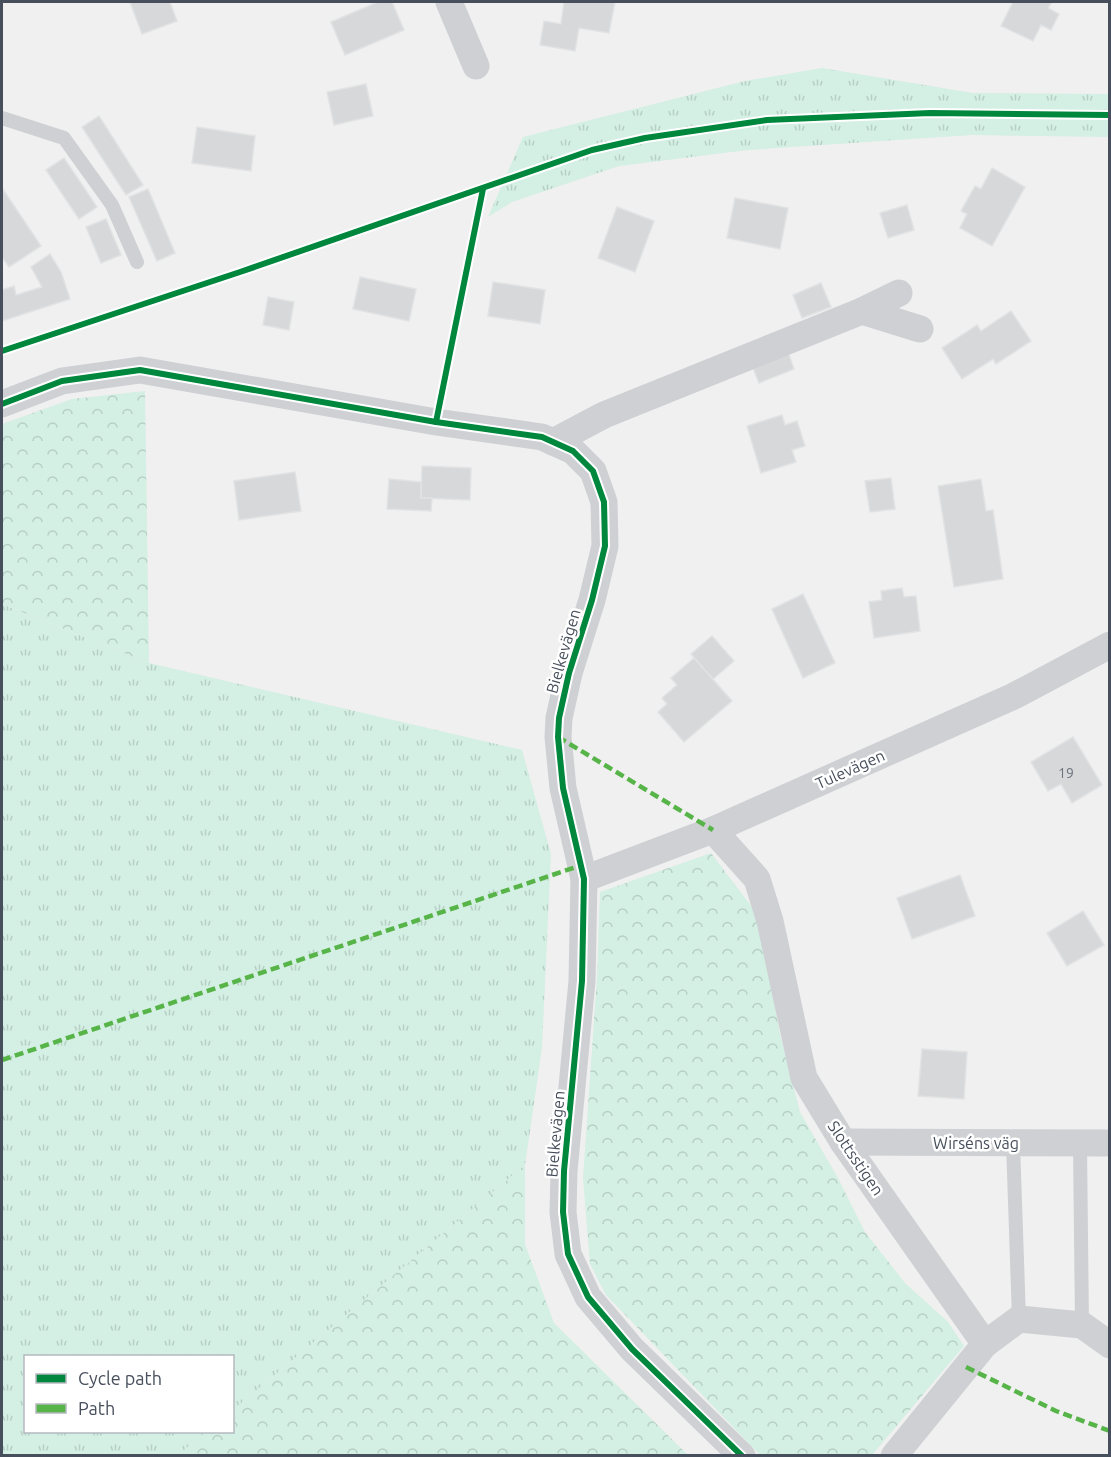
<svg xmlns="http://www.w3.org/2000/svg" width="1111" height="1457" font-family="Ubuntu,sans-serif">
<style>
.grass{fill:url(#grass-tufts)}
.forest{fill:url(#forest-crowns)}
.building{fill:#d7d8da;stroke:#e1e2e3;stroke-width:1.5}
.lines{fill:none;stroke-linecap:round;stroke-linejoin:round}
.lane{stroke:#ced0d3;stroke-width:14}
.street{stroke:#ced0d3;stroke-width:27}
.quiet{stroke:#57b448;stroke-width:4.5;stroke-dasharray:9 4.5;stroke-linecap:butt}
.cycleway-casing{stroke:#fff;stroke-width:10}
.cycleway{stroke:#00873e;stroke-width:6}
.labels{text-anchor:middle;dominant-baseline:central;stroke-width:5;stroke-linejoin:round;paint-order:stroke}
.number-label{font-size:14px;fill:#6c737d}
.street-label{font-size:16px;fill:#474f5c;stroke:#fff}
</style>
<defs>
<pattern id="grass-tufts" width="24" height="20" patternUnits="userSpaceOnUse" patternTransform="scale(1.5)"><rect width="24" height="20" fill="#d4efe3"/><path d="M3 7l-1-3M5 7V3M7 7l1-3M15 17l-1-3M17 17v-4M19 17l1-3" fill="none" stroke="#b7cfc5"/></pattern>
<pattern id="forest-crowns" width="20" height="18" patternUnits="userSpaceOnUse" patternTransform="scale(1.5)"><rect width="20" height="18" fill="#d4efe3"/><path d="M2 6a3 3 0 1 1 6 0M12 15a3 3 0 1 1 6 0" fill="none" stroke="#b7cfc5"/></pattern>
</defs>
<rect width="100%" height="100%" fill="#f0f0f0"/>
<g class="grass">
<path d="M822 68 973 93 1109 94V137L972 135 748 150 619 166 512 202 488 217 523 137 745 81Z"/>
<path d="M2 604 149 663 522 750 551 854 542 1048 525 1165 233 1410 232 1356H26V1432H206L178 1455H2Z"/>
</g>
<g class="forest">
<path d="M145 391 149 663 2 604V424L72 399Z"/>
<path d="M711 853 752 907 765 949 780 1034 800 1112 839 1180 865 1232 905 1283 948 1322 964 1346 872 1455H760L606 1295 590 1264 583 1178 597 977 600 892Z"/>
<path d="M525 1165V1244L554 1323 688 1455H178L206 1432H232L233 1410Z"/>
</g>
<g class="building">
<path d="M130 2H170L177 21 142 34Z"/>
<path d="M378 2H392L404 30 345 55 331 22Z"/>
<path d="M564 2H615L609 33 579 28 575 51 540 45 544 21 561 24Z"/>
<path d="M1013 2H1052L1048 8 1059 14 1051 30 1041 25 1033 41 1001 26Z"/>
<path d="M366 84 373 116 334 125 327 92Z"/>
<path d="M99 116 143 185 126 195 82 127Z"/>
<path d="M197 127 255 136 251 171 192 163Z"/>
<path d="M64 158 97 207 79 219 46 170Z"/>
<path d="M992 168 1025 187 992 246 960 228 967 214 961 211 975 186 981 189Z"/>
<path d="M2 188 41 246 9 267 2 257Z"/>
<path d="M148 189 175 253 157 261 129 197Z"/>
<path d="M735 198 788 208 780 249 727 238Z"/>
<path d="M907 205 914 230 888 238 880 213Z"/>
<path d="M617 207 654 221 635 272 598 258Z"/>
<path d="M106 219 121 255 101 263 86 227Z"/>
<path d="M50 254 61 272 70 299 2 321V290L14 286 16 295 42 287 31 267Z"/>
<path d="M360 277 416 289 409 321 353 309Z"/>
<path d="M493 282 545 290 540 324 488 316Z"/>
<path d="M821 283 831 307 802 318 793 295Z"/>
<path d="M268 297 294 302 289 330 263 325Z"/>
<path d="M1011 311 1031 341 996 364 993 359 962 379 942 348 977 325 981 331Z"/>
<path d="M787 349 794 369 759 383 751 363Z"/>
<path d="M782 415 785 425 797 421 805 446 792 450 796 462 761 473 747 426Z"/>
<path d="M422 466 471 468 470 500 421 498Z"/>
<path d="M295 472 301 511 239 520 234 481Z"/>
<path d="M891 478 895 509 870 512 865 481Z"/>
<path d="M389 479 421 482V498H432L431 511 387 509Z"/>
<path d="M981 479 986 511 993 510 1003 579 954 587 938 486Z"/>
<path d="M902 588 904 597 916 596 920 631 874 638 869 602 882 600 881 591Z"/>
<path d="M803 594 835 663 803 678 772 609Z"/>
<path d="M712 636 734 661 713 679 691 654Z"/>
<path d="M694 658 732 701 684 742 658 712 667 704 662 698 677 685 671 678Z"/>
<path d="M1073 737 1102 785 1072 803 1061 784 1048 791 1031 762Z"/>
<path d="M960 875 975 916 912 939 897 898Z"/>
<path d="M1083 911 1104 945 1067 966 1047 933Z"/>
<path d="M922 1049 967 1052 964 1099 918 1096Z"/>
</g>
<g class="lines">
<g class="lane">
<path d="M2 118 64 138 112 205 137 262"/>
<path d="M1013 1143 1019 1319"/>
<path d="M1080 1144 1082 1325"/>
</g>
<g class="street">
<path d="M449 2 476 66"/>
<path d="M862 311 899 293"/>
<path d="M2 404 62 381 140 370 436 422 542 437 573 451 593 471 604 502 605 546 592 600 569 673 559 718 558 737 563 788 584 879 582 981 564 1171 563 1212 568 1254 588 1297 632 1349 742 1456"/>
<path d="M553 442 604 415 862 311 920 329"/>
<path d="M713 830 757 879 770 921 804 1078 843 1142 985 1344 1019 1319 1082 1325 1110 1345"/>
<path d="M584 879 713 830 1014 696 1110 645"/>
<path d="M843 1142 1110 1143"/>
<path d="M894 1456 985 1344"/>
</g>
<g class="quiet">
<path d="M558 737 713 830"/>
<path d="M2 1060 579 866"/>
<path d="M966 1367 1056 1411 1110 1431"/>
</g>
<g class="cycleway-casing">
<g id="cycleway">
<path d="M2 351 240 272 592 150 645 138 767 120 930 113 1110 115"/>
<path d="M2 404 62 381 140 370 436 422 542 437 573 451 593 471 604 502 605 546 592 600 569 673 559 718 558 737 563 788 584 879 582 981 564 1171 563 1212 568 1254 588 1297 632 1349 742 1456"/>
<path d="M436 422 483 189"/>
</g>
</g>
<use href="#cycleway" class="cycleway"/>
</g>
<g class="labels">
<g class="number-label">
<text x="1066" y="773">19</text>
</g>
<g class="street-label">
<text transform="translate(563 651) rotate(-74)">Bielkevägen</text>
<text transform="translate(850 769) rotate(-24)">Tulevägen</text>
<text transform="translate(555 1134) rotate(-85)">Bielkevägen</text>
<text x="976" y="1143">Wirséns väg</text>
<text transform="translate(856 1158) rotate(56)">Slottsstigen</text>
</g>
</g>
<rect width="1111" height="1457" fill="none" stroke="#474f5c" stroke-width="6"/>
<rect x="24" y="1355" width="210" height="78" fill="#ffffff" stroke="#b5b9be" stroke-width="1.5"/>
<rect x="36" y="1374" width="30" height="9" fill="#00873e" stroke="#b5b9be" stroke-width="1.5"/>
<text x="78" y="1385" font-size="18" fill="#474f5c">Cycle path</text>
<rect x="36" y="1404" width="30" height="9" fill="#57b448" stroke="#b5b9be" stroke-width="1.5"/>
<text x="78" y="1415" font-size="18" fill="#474f5c">Path</text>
</svg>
